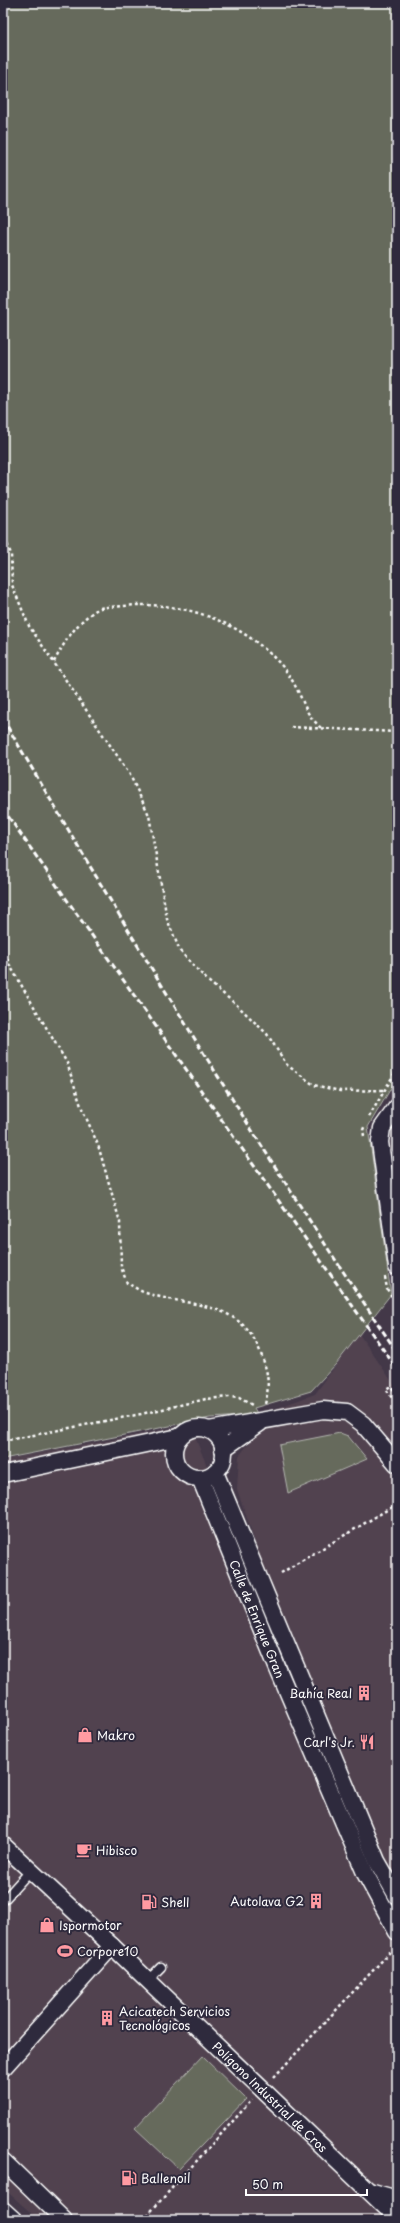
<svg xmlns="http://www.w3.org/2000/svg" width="400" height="2223" font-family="'Playpen Sans',sans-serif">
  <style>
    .built { fill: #514250 }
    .green { fill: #666a5c; stroke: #b2b4ae }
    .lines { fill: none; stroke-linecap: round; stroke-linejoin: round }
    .lane-casing { stroke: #fff; stroke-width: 11 }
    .street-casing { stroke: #fff; stroke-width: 19 }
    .path { stroke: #fff; stroke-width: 2.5; stroke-dasharray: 3 3; stroke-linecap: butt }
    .lane { stroke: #2f2a3d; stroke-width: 8 }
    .street { stroke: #2f2a3d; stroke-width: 16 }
    .rail { stroke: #fff; stroke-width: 3; stroke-dasharray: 6 3; stroke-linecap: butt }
    .labels { text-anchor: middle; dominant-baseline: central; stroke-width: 4; stroke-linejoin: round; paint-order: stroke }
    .street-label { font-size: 12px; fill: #fff; stroke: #2f2a3d }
    .poi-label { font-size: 12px; fill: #fff; stroke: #2f2a3d; text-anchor: start }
  </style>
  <rect width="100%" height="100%" fill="#433848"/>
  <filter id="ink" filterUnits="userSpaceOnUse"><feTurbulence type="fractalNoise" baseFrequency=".025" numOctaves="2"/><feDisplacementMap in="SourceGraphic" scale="8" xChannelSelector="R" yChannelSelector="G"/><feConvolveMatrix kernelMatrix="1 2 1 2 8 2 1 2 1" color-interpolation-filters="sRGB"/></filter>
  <g filter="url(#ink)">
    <path class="built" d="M359,1334L397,1389V2220H39L3,2188V1460L190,1425L285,1655L293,1653L237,1489L239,1456L250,1442L258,1435V1415L315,1394Z"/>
    <g class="green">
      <path d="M3,3H397V1078L368,1127L391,1294L336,1364L311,1391L254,1408L258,1415L210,1418L3,1459Z"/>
      <path d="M340,1433L348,1436L367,1459L288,1493L279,1445Z"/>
      <path d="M202,2056L246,2099L179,2169L135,2128Z"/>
    </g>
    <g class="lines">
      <defs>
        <g id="lane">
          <path d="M3,1901L31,1870"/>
          <path d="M148,1980L161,1967"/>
        </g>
        <g id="street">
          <path d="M397,1107L382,1128L380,1142L397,1267"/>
          <circle cx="199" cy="1453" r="25"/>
          <path d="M209,1430L323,1410L347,1412L363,1424L397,1464"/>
          <path d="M223,1449L260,1423"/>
          <path d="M215,1472L377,1861L397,1896"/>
          <path d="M3,1474L179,1437"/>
          <path id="s1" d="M200,1478L277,1667L366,1875L397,1932"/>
          <path id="s2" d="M3,1845L112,1946L397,2218"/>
          <path d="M3,2068L112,1946"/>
          <path d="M3,2161L64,2220"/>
          <path d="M373,2192L397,2199"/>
          <path d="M3,2210L14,2220"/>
        </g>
      </defs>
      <use href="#lane" class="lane-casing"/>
      <use href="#street" class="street-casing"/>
      <g class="path">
        <path d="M3,533L11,554L12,585L29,626L129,773L149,815L167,919L180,951L208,981L239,1007L267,1034L287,1065L314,1085L340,1091L385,1090"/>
        <path d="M54,662C65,641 76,623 96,610C102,606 115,607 123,606C182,600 242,621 282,666C294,680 300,696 307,711C310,717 316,723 321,728"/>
        <path d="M291,727L397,732"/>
        <path d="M3,947L9,964L67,1063L81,1106L98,1145L120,1222L121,1267L127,1283C133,1286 139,1291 146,1293C192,1308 241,1299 261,1354C268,1372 270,1385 265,1404"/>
        <path d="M369,1117L397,1069"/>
        <path d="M364,1136L363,1130L365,1125"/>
        <path d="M385,1277L387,1289L397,1304"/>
        <path d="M397,1395L391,1386L386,1389L397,1406"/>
        <path d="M3,1441L141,1414L206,1399L229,1397L239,1398L254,1406"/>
        <path d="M281,1573L397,1504"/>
        <path d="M274,2077L391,1951"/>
        <path d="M143,2220L252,2100"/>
      </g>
      <use href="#lane" class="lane"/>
      <use href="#street" class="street"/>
      <g class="rail">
        <path d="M3,719C129,934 257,1146 397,1352"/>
        <path d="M3,809L397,1369"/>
      </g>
    </g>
  </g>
  <defs>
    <symbol id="building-bare" viewBox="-9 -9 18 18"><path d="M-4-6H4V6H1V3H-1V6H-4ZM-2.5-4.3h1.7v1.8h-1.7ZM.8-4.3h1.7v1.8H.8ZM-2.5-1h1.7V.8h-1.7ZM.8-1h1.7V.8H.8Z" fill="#ff9aa2" stroke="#2f2a3d" stroke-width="2.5" paint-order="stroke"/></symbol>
    <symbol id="shop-bare" viewBox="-9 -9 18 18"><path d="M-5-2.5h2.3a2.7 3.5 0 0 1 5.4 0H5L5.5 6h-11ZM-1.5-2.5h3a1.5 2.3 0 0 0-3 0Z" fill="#ff9aa2" stroke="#2f2a3d" stroke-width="2.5" paint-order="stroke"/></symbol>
    <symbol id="restaurant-bare" viewBox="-9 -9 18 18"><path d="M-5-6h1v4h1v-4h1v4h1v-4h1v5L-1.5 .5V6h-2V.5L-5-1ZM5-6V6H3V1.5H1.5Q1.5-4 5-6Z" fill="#ff9aa2" stroke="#2f2a3d" stroke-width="2.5" paint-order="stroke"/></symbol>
    <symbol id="cafe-bare" viewBox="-9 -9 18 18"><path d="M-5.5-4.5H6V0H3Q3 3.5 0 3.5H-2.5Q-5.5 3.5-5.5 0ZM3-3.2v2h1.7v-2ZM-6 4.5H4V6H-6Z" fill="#ff9aa2" stroke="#2f2a3d" stroke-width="2.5" paint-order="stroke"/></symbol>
    <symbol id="fuel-bare" viewBox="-9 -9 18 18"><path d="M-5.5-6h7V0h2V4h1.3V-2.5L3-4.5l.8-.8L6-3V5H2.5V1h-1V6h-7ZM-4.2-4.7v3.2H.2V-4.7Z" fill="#ff9aa2" stroke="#2f2a3d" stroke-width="2.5" paint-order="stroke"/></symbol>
    <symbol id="stadium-bare" viewBox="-9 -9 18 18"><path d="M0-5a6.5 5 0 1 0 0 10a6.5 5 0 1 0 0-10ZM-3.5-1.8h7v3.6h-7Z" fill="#ff9aa2" stroke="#2f2a3d" stroke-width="2.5" paint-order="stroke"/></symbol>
  </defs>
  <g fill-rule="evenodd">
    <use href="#building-bare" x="353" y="1682" width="22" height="22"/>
    <use href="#shop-bare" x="74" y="1724" width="22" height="22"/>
    <use href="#restaurant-bare" x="356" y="1731" width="22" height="22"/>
    <use href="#cafe-bare" x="73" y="1839" width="22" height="22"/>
    <use href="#building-bare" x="305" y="1890" width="22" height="22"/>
    <use href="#fuel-bare" x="138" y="1891" width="22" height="22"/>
    <use href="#shop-bare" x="36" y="1914" width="22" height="22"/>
    <use href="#stadium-bare" x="54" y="1940" width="22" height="22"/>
    <use href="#building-bare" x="96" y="2007" width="22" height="22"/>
    <use href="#fuel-bare" x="118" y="2167" width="22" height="22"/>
  </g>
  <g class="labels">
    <g class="street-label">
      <text stroke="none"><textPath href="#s1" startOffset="152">Calle de Enrique Gran</textPath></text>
      <text stroke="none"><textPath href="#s2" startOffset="367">Polígono Industrial de Cros</textPath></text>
    </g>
    <g class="poi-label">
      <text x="352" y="1693" text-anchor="end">Bahía Real</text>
      <text x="97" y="1735">Makro</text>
      <text x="355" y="1742" text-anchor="end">Carl's Jr.</text>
      <text x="96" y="1850">Hibisco</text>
      <text x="304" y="1901" text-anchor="end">Autolava G2</text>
      <text x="161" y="1902">Shell</text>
      <text x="59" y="1925">Ispormotor</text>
      <text x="77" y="1951">Corpore10</text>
      <text x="119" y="2011">Acicatech Servicios<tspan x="119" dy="14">Tecnológicos</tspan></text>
      <text x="141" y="2178">Ballenoil</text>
    </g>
  </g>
  <rect width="400" height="2223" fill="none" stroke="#2f2a3d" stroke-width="16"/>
  <rect x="8" y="8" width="384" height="2207" fill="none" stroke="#fff" stroke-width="1.5" filter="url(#ink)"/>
  <path d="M246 2189v6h121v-6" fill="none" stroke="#ffffff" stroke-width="2"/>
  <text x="252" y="2189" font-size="12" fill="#ffffff" stroke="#2f2a3d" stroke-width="3" paint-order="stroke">50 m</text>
</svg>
